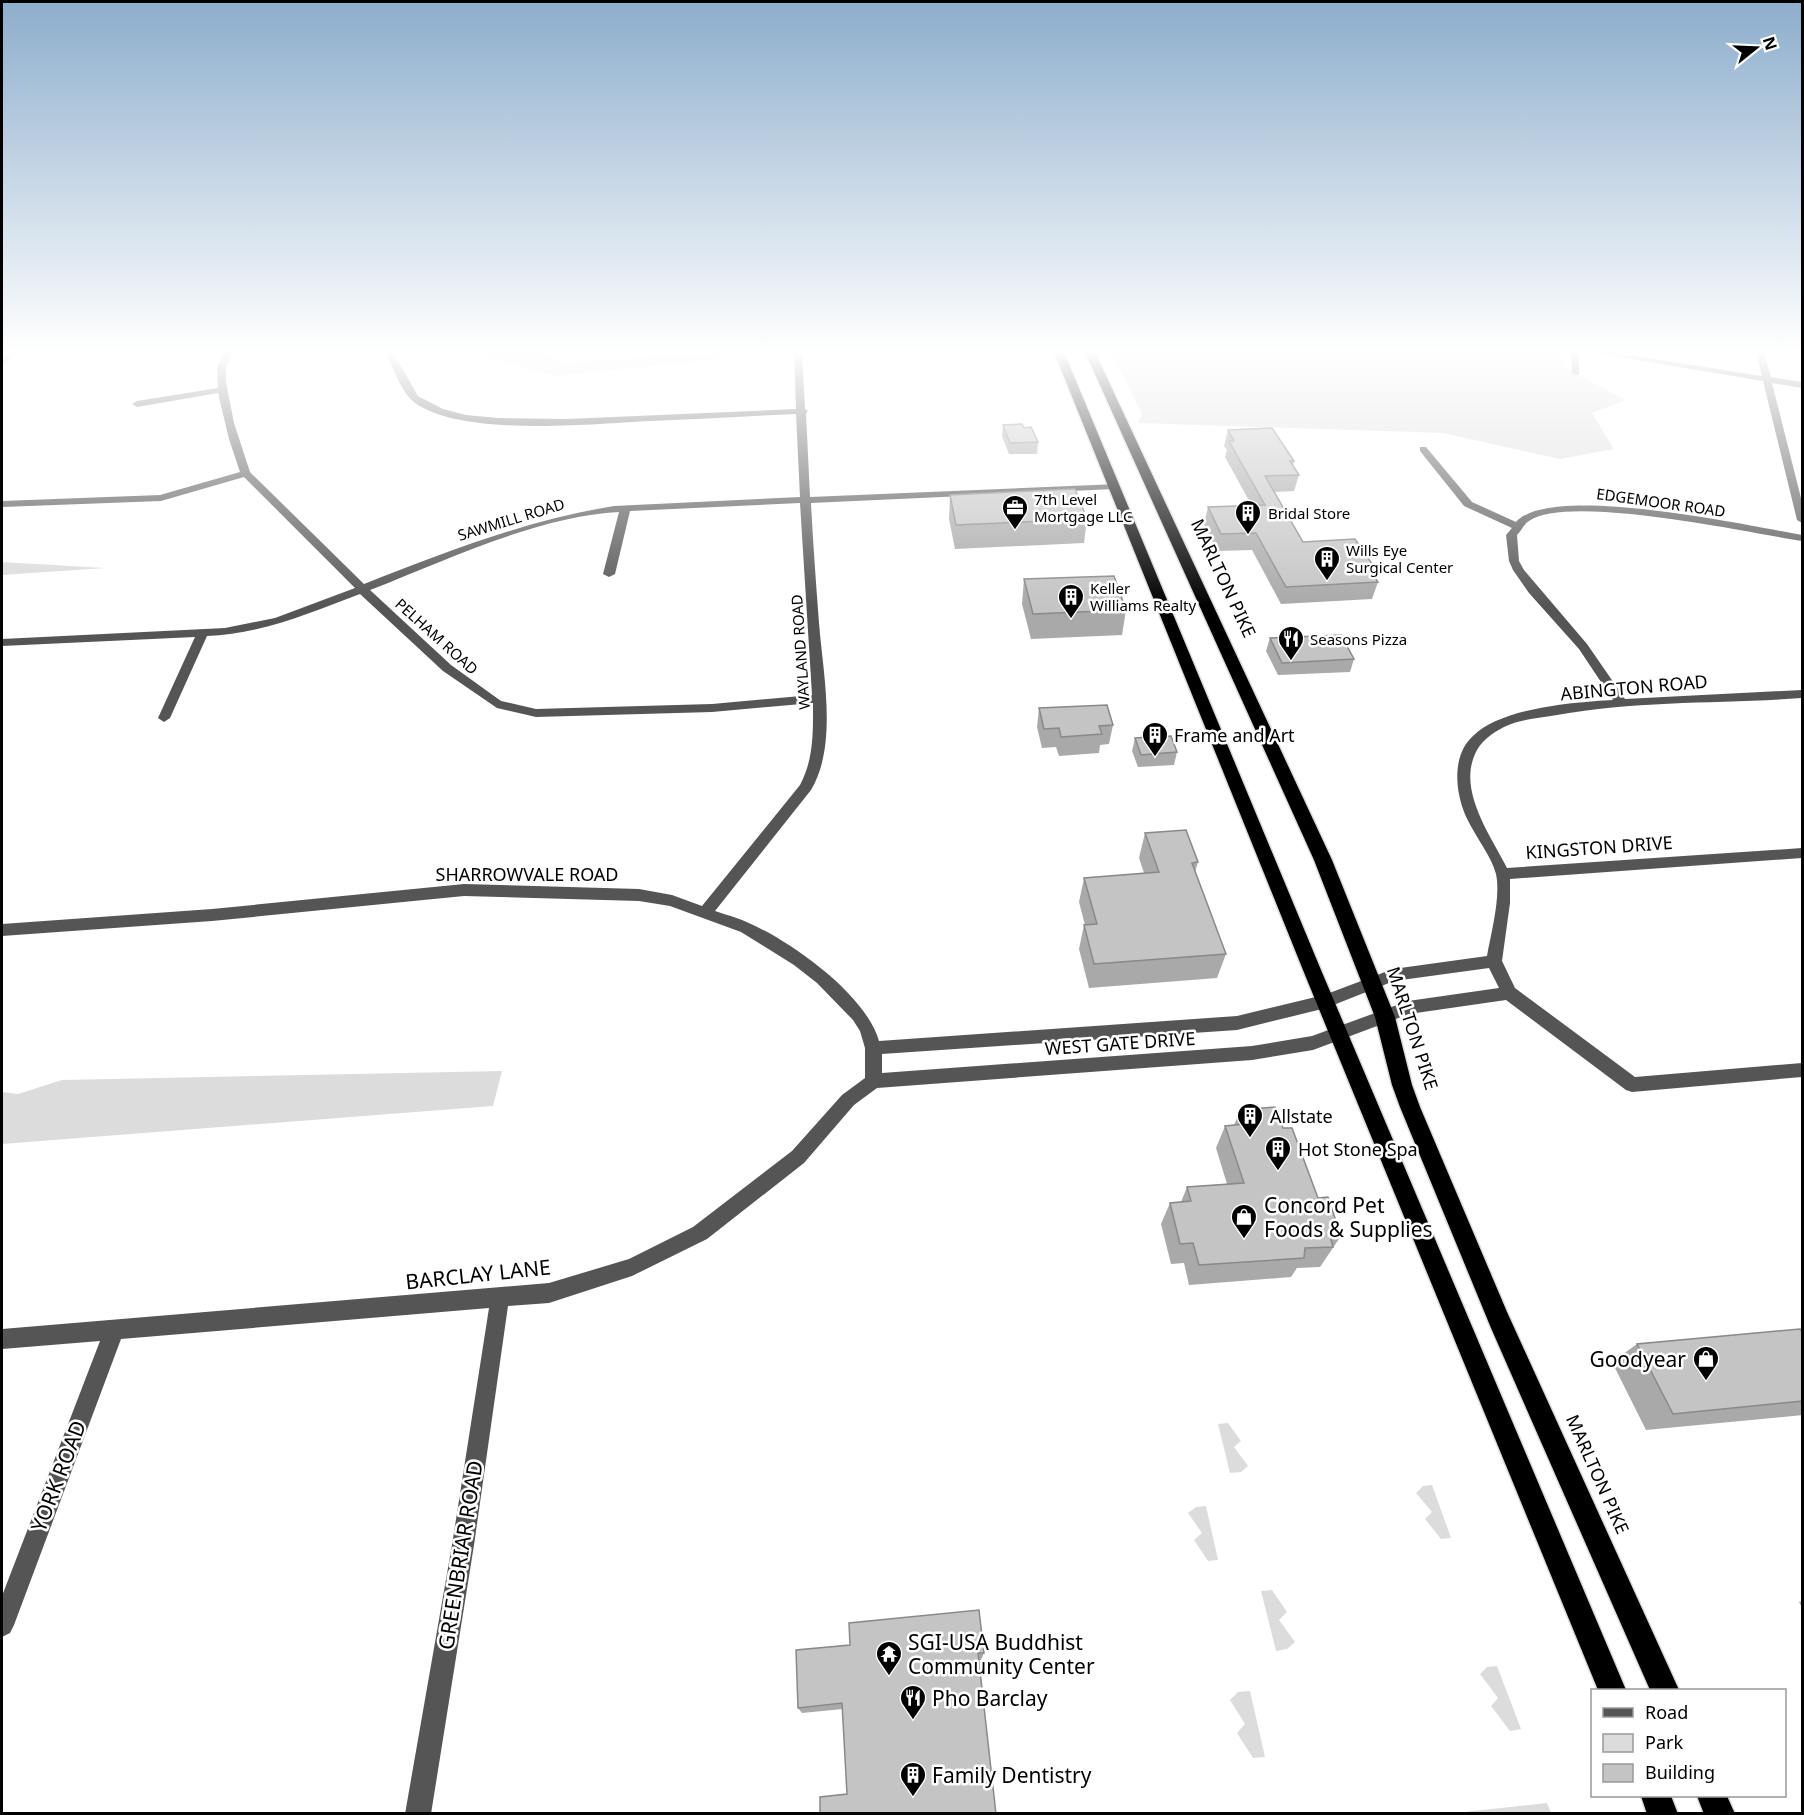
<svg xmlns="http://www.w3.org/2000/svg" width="1804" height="1815" font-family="'Noto Sans',sans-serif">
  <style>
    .green { fill: #dcdcdc }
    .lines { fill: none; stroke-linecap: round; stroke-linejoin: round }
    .highway-casing { stroke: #dbdbdb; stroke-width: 3 }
    .minor { fill: #555; fill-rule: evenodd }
    .highway { fill: #000; fill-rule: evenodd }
    .wall { fill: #a9a9a9 }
    .building { fill: #c4c4c4; stroke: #898989; stroke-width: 1.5 }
    .labels { text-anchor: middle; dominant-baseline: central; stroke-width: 5; stroke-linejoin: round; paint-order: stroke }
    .far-poi-label { font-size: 15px; fill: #000; stroke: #fff; text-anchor: start }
    .far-street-label { font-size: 15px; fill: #000; stroke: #fff }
    .street-label { font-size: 18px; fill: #000; stroke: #fff }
    .poi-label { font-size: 18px; fill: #000; stroke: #fff; text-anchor: start }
    .near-poi-label { font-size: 21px; fill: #000; stroke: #fff; text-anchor: start }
    .near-street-label { font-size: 21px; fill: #000; stroke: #fff }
  </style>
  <rect width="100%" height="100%" fill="#fff"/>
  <g class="green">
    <path d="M487,352H542L565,363L690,353L740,357L553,376L483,356Z"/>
    <path d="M1111,352H1564L1565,368L1626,400L1592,413L1614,449L1560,459L1443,433L1138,423L1142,414Z"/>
    <path d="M2,562L105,568L2,575Z"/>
    <path d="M502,1071L493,1106L2,1144V1092L18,1094L62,1080Z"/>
    <path d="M1228,1423L1241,1441L1234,1447L1248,1466L1241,1472L1230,1473L1218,1424Z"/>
    <path d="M1432,1485L1451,1538L1441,1539L1425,1519L1432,1512L1416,1493L1423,1486Z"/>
    <path d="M1206,1506L1218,1560L1208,1561L1194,1540L1202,1533L1188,1513L1196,1507Z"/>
    <path d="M1272,1590L1287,1612L1279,1620L1295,1642L1287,1649L1276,1651L1261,1591Z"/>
    <path d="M1497,1666L1521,1729L1510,1731L1491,1706L1498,1698L1480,1674L1487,1667Z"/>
    <path d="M1250,1691L1265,1757L1253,1758L1237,1733L1245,1724L1230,1700L1238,1692Z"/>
    <path d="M1547,1803L1551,1813H1455Z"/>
  </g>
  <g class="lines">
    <defs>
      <g id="highway">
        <path d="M1054,352H1064L1321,970L1626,1690H1598L1303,970Z"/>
        <path d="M1085,352H1095L1332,860L1395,1017L1412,1085L1420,1107L1507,1312L1679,1690H1650L1491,1328L1400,1107L1392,1085L1375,1017L1314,860Z"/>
        <path d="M1641,1796H1671L1678,1814H1647Z"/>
        <path d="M1697,1796H1727L1735,1814H1704Z"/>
      </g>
    </defs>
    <use href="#highway" class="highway-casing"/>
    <g class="minor">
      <path d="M9,352H18L2,365V359Z"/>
      <path d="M225,352H234L226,367V382L234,423L250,472L364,584C446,552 526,520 614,506L800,497L796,414C748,416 699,419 650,421C591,424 463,437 415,403C400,391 394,368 385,352H393L418,396L443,409L466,415L498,418L566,419L796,409L794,352H802L805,409L808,411L806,413L810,497L1118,484V488L1114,489L811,503C813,543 816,583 819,623C823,674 838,745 811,790L715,911C727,915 739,918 751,924C793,943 866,995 879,1041L1237,1016L1324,995L1393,969L1487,956C1491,933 1501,897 1496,874C1491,854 1470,830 1463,809C1455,786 1453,754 1473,736C1501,708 1574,702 1613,700L1579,649L1529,593L1513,570L1509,561L1506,535L1512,528L1464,506L1420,451V447H1426L1472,502L1516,522C1551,482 1750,526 1802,535V541C1750,533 1568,493 1529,521C1524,524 1521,531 1517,535L1519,561L1524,570L1587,644L1625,699L1802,690V698C1721,704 1638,700 1557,715C1540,718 1520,719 1504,727C1492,733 1480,742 1475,754C1458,792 1491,836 1507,868L1802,848V858L1510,879V903L1502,961L1515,988L1635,1077L1802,1063V1077L1632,1092L1626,1090L1506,1000L1409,1014L1313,1050L1252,1060L877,1088L854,1105L804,1163L707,1239L632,1276L549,1303L508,1306L474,1545L431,1814H405L452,1545L489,1308L121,1339L14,1625L10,1633L2,1637V1596L100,1341L2,1349V1329L549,1283L629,1259L693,1227L792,1151L842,1095L865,1078V1048L860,1031L853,1020L817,983L794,965L741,932L670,906L639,901L464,896L212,921L2,936V924L212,909L464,884L639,889L672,895L702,906L800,785C814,759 813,731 813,703L712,712L536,717L497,708L443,671L360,594C310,613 261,634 207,636L170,718L164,722L158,718L195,637L2,646V639L225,628L275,618L355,588L244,477L161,501L2,507V501L160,495L240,472L229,439L218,393L137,407L132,404L137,401L218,388L217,367ZM800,503L812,695L712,704L536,709L501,701L451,665L370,590C445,561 538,516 619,512L603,574L609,577L615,574L630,511ZM1489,968L1499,988L1408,1001L1312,1036L1252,1046L882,1073V1054L1237,1030L1326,1008L1394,981Z"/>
      <path d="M1571,352H1579V375L1572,373Z"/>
      <path d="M1589,352H1610L1762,376L1756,352H1764L1771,377L1802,382V388L1772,383L1802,502V523L1797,520L1763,381Z"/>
    </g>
    <use href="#highway" class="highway"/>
  </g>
  <g class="wall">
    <path d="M1003,425L1024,428L1038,442L1037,454H1009L1002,436Z"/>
    <path d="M1228,430L1294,461L1293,466L1299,475L1294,491L1275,492L1303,542L1377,571L1375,577L1378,582L1372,599L1281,604L1252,550L1217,551L1204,524L1208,507L1252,506L1225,457L1227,450L1224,446Z"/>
    <path d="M950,495L1087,519L1084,543L955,549L949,519Z"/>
    <path d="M1024,579L1126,610L1122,635L1031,639L1022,604Z"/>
    <path d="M1270,638L1354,659L1350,672L1278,675L1266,651Z"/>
    <path d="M1039,708L1113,725L1109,744L1100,745L1099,753L1059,756L1056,747L1042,748L1037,727Z"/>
    <path d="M1135,738L1177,752L1174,765L1138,767L1132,751Z"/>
    <path d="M1145,833L1198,862L1195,872L1226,954L1217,978L1089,988L1079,949L1084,925H1085L1079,902L1084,878L1144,873L1139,858Z"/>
    <path d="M1241,1110L1283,1128L1318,1198L1341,1236L1320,1267L1297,1268L1291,1277L1189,1285L1184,1263L1171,1264L1161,1224L1170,1203L1181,1202L1187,1187L1227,1184L1216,1148L1225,1126L1234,1125Z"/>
    <path d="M1803,1333V1415L1646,1430L1612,1362L1637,1344Z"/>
    <path d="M1803,1600V1609L1799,1602Z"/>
    <path d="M796,1650L984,1653L981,1660H979L847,1794L843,1709L802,1713L798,1708Z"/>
  </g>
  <g class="building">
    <path d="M1022,424L1024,428L1031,427L1038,442L1010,443L1003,425Z"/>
    <path d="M1272,428L1294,461H1290L1299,475L1265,476L1303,542L1355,539L1377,571L1371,572L1378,582L1286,587L1256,533L1221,534L1208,507L1265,505L1229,441H1234L1228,430Z"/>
    <path d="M1075,489L1087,519L956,525L950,495Z"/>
    <path d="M1114,576L1126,610L1033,614L1024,579Z"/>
    <path d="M1341,635L1354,659L1282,663L1270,638Z"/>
    <path d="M1107,705L1113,725L1099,726L1102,734L1061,737L1059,728L1044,729L1039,708Z"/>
    <path d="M1171,736L1177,752L1141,755L1135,738Z"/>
    <path d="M1186,830L1198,862L1192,863L1226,954L1094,964L1084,925L1097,924L1084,878L1159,872L1145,833Z"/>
    <path d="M1275,1107L1283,1128H1292L1318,1198L1328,1197L1341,1236H1330L1333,1247L1305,1248L1304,1258L1199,1265L1193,1243L1180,1244L1170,1203L1191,1201L1187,1187L1244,1183L1225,1126L1245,1124L1241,1110Z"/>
    <path d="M1800,1329L1803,1333V1401L1673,1414L1637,1344Z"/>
    <path d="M979,1610L984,1653H978L996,1814H820V1797L847,1794L842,1703L798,1708L796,1650L850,1645L849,1623Z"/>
  </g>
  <linearGradient id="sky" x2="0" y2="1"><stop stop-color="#8cadcc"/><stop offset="0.58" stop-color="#fff"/><stop offset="1" stop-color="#fff" stop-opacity="0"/></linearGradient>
  <rect width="1804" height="606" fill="url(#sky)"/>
  <defs>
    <symbol id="office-pin" viewBox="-11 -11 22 30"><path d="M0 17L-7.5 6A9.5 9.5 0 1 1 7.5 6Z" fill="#000" stroke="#fff"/><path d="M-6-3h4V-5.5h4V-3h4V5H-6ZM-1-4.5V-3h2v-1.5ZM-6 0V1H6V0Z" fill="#fff"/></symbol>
    <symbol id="building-pin" viewBox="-11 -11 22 30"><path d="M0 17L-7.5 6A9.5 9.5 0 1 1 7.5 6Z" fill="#000" stroke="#fff"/><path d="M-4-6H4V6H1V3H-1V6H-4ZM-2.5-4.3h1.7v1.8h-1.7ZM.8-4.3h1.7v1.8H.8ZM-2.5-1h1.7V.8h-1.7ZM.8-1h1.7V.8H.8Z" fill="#fff"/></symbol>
    <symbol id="restaurant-pin" viewBox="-11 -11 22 30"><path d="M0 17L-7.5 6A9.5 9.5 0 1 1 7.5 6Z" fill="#000" stroke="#fff"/><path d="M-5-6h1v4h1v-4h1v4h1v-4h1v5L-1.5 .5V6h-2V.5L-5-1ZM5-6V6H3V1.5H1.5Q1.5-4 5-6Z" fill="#fff"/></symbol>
    <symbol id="shop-pin" viewBox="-11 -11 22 30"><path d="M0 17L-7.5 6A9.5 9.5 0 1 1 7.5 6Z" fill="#000" stroke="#fff"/><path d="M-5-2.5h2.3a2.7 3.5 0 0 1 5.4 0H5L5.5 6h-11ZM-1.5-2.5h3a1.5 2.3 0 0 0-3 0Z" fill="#fff"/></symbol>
    <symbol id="temple-pin" viewBox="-11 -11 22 30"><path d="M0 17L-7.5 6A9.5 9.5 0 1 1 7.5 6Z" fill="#000" stroke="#fff"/><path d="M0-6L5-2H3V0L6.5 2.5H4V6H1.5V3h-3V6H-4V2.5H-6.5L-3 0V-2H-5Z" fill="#fff"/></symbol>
  </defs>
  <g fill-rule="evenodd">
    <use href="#office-pin" x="1000" y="493" width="30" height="40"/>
    <use href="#building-pin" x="1233" y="498" width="30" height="40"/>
    <use href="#building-pin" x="1312" y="544" width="30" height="40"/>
    <use href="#building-pin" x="1056" y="582" width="30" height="40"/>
    <use href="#restaurant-pin" x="1276" y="624" width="30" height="40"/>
    <use href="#building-pin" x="1140" y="720" width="30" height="40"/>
    <use href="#building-pin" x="1235" y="1101" width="30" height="40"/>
    <use href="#building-pin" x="1263" y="1134" width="30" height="40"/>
    <use href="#shop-pin" x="1229" y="1202" width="30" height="40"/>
    <use href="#shop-pin" x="1691" y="1344" width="30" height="40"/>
    <use href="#temple-pin" x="874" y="1639" width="30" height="40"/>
    <use href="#restaurant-pin" x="898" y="1683" width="30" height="40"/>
    <use href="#building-pin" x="898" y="1760" width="30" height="40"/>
  </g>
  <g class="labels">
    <g class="far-poi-label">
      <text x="1034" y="499">7th Level<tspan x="1034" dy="17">Mortgage LLC</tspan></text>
      <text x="1268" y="513">Bridal Store</text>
      <text x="1346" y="550">Wills Eye<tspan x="1346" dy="17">Surgical Center</tspan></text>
      <text x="1090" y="588">Keller<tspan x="1090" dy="17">Williams Realty</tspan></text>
      <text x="1310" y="639">Seasons Pizza</text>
    </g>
    <g class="far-street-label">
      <text transform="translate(1661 502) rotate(8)">EDGEMOOR ROAD</text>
      <text transform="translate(511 519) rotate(-17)">SAWMILL ROAD</text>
      <text transform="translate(437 636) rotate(42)">PELHAM ROAD</text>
      <text transform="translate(800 652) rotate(-94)">WAYLAND ROAD</text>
    </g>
    <g class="street-label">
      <text transform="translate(1224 578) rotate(65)">MARLTON PIKE</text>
      <text transform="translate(1634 687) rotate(-5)">ABINGTON ROAD</text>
      <text transform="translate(1599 847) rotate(-4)">KINGSTON DRIVE</text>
      <text x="527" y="874">SHARROWVALE ROAD</text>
      <text transform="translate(1413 1028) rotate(72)">MARLTON PIKE</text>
      <text transform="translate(1120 1043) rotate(-4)">WEST GATE DRIVE</text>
      <text transform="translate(1598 1474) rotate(66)">MARLTON PIKE</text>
    </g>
    <g class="poi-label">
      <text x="1174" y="735">Frame and Art</text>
      <text x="1270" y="1116">Allstate</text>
      <text x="1298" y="1149">Hot Stone Spa</text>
    </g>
    <g class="near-poi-label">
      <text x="1264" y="1205">Concord Pet<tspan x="1264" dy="24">Foods &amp; Supplies</tspan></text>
      <text x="1686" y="1359" text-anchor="end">Goodyear</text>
      <text x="908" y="1642">SGI-USA Buddhist<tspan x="908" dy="24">Community Center</tspan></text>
      <text x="932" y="1698">Pho Barclay</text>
      <text x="932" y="1775">Family Dentistry</text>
    </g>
    <g class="near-street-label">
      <text transform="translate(478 1274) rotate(-6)">BARCLAY LANE</text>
      <text transform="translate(58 1476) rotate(-69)">YORK ROAD</text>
      <text transform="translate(460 1555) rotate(-81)">GREENBRIAR ROAD</text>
    </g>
  </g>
  <rect width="1804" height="1815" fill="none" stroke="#000000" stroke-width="6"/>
  <rect x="1591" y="1689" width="195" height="108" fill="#ffffff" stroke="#999999" stroke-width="1.5"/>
  <rect x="1603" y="1708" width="30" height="9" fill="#555555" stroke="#999999" stroke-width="1.5"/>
  <text x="1645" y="1719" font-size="18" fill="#000000">Road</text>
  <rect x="1603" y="1734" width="30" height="18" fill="#dcdcdc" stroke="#999999" stroke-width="1.5"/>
  <text x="1645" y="1749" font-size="18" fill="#000000">Park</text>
  <rect x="1603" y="1764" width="30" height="18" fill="#c4c4c4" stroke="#999999" stroke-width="1.5"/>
  <text x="1645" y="1779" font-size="18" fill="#000000">Building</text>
  <g transform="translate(1756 48) rotate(72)" stroke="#ffffff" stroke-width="4.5" paint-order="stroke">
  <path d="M0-4.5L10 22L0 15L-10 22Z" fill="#000000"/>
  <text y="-9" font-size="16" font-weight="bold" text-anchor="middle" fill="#000000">N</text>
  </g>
</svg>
